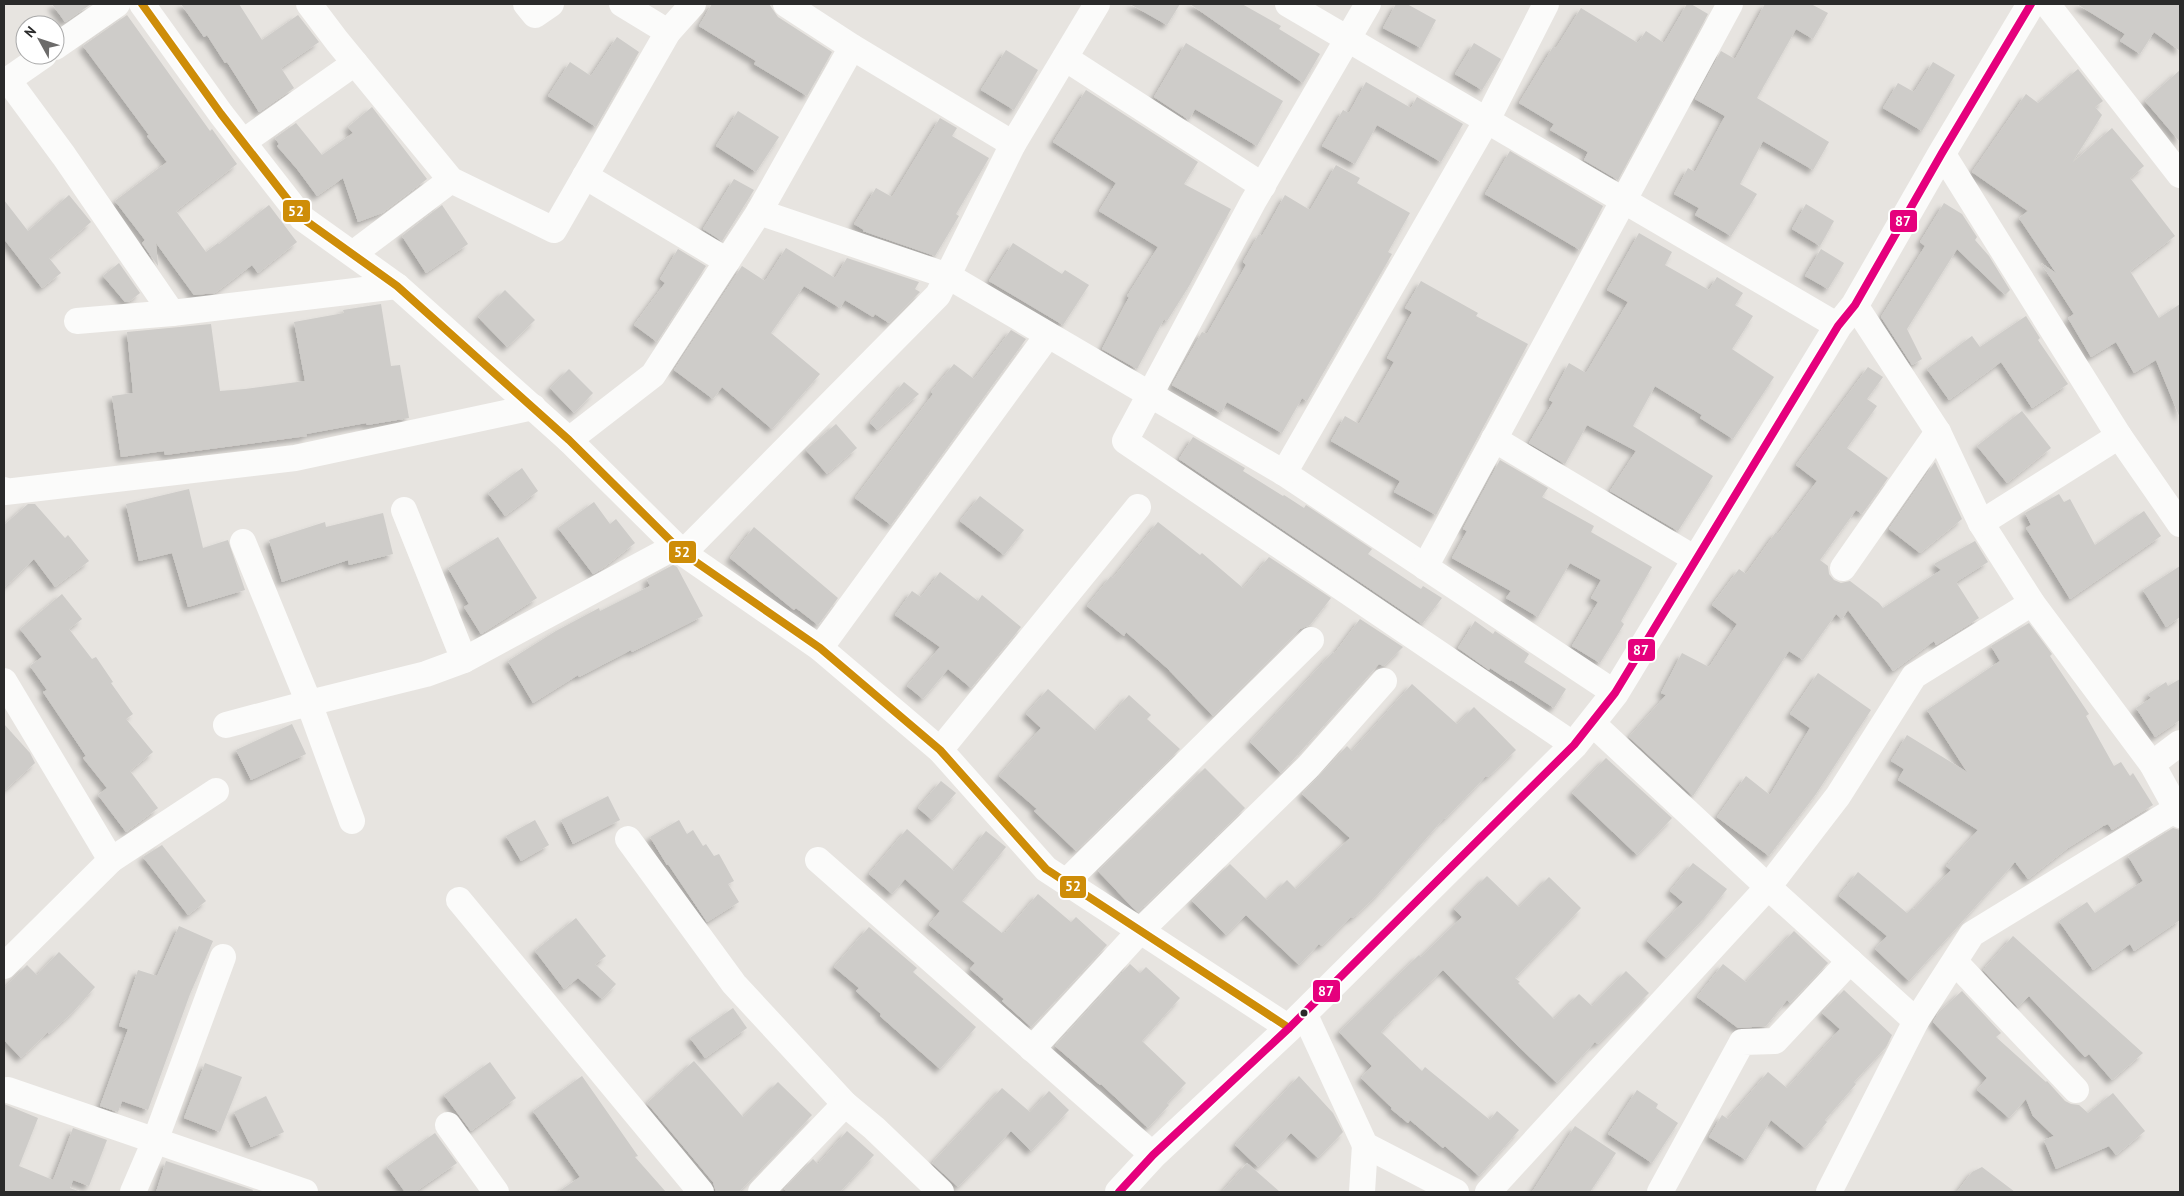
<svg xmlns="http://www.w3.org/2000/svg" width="2184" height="1196" font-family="'PT Sans',sans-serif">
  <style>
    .building { fill: #ceccc9; filter: url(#shadow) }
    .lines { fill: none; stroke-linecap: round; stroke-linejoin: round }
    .minor { stroke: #fbfbfa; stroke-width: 26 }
    .tertiary { stroke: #fbfbfa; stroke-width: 28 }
    .bus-1-casing { stroke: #fff; stroke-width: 11 }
    .bus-2-casing { stroke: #fff; stroke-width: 11 }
    .bus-1 { stroke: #ce8d08; stroke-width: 8 }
    .bus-2 { stroke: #e5007d; stroke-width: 8 }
    .bus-dot { fill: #2a2a2a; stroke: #fff; stroke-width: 2 }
    .line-badge { stroke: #fff; stroke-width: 2 }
    .badge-label { font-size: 14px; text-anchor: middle; font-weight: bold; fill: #fff }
  </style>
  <defs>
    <filter id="shadow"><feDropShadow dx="-4.5" dy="4.5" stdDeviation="2.5" flood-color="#0004"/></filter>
  </defs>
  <rect width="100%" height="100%" fill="#e7e4e0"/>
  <g class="building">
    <path d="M52,4H91L65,22Z"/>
    <path d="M181,4H239L262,40L298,15L319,42L281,68L294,88L259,112L227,62L225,63L207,35L204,37Z"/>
    <path d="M712,4H769L778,17L832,52L807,96L754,64L756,61L699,26Z"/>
    <path d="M1130,4H1180L1167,25Z"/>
    <path d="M1190,4H1242L1281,26L1279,29L1320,54L1303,83Z"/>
    <path d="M1396,4H1407L1436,20L1421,48L1383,28Z"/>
    <path d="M1687,4H1691L1708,14L1618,180L1584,160L1588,152L1550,130L1554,124L1519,103L1553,47L1556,48L1581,8L1638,43L1646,31L1664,43Z"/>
    <path d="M1765,4H1811L1828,13L1813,39L1796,29L1757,98L1829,142L1813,170L1763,141L1740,184L1757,194L1731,236L1695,215L1699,208L1674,194L1688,168L1695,172L1725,116L1695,99L1721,51L1735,59Z"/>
    <path d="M2077,4H2180V51L2154,32L2140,54L2120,41L2125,34Z"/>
    <path d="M127,15L210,131L212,129L237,164L176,211L206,252L218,243L219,244L269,205L297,242L258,273L252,265L215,293L194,295L156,243L158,266L142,243L145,240L115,201L167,162L147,136L149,135L83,46Z"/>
    <path d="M617,37L639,52L596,127L548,96L570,62L591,76Z"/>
    <path d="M1186,43L1283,101L1257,146L1195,109L1189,120L1154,97Z"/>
    <path d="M1474,43L1501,59L1482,90L1455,74Z"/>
    <path d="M1006,50L1038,70L1014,110L981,90Z"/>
    <path d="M1933,62L1955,75L1922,131L1883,108L1898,83L1914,92Z"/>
    <path d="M2078,69L2103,101L2095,107L2102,115L2072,163L2112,128L2144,166L2130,178L2175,236L2130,271L2159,318L2180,304V418L2156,360L2134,373L2116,342L2091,357L2068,318L2074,314L2041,263L2056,273L2019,218L2028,211L1972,172L2026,94L2038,103Z"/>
    <path d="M2180,70V142L2145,101Z"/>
    <path d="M1366,82L1411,108L1417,97L1463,124L1441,162L1377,125L1355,164L1322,146L1343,110L1349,113Z"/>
    <path d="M1086,90L1198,162L1184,184L1231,209L1189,286L1167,321L1164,319L1137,369L1102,349L1129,297L1127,296L1158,247L1099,211L1116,183L1053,142Z"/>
    <path d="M372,107L427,179L382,213L358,222L343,178L317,196L297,169L277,146L279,144L275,138L296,123L322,155L353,133L348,127Z"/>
    <path d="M738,111L779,137L756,172L716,146Z"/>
    <path d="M940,118L957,128L952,136L989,158L956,214L959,216L935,256L863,231L864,230L854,224L876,188L892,197Z"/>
    <path d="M1510,151L1603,206L1580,250L1485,194Z"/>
    <path d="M1336,165L1360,178L1357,183L1410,213L1388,252L1392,254L1307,401L1302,398L1282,433L1227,402L1221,413L1172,385L1202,332L1207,334L1246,265L1243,262L1259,234L1262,236L1285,195L1310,210Z"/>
    <path d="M734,179L754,190L722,241L703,229Z"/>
    <path d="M69,195L91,222L49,258L61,273L42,288L4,239V200L28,231Z"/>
    <path d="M1944,203L1962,214L1977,237L1975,240L1989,256L2010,290L2005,295L1957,249L1907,329L1922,359L1912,365L1881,317L1925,246L1920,242Z"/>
    <path d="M1806,204L1834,221L1820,246L1792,229Z"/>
    <path d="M442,205L468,244L426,273L402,236Z"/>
    <path d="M1639,233L1672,252L1665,265L1709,290L1717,277L1743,293L1735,305L1753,316L1732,349L1774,377L1733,439L1700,418L1702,415L1655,386L1633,426L1713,476L1678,531L1610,491L1636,451L1587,425L1565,464L1529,443L1553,402L1549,400L1569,363L1586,373L1628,302L1607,290Z"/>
    <path d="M1013,243L1062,274L1065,270L1089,285L1063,325L989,281Z"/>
    <path d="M786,248L835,278L847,258L919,282L915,289L920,292L889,323L875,314L873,317L845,300L840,308L804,286L771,333L820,374L772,429L722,387L713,399L674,370L742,266L765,281Z"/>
    <path d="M678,249L706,266L657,342L634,325L665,283L660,279Z"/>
    <path d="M1821,249L1844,263L1828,289L1805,276Z"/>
    <path d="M119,263L140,293L130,301L125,302L103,276Z"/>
    <path d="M1421,281L1478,313L1476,316L1528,344L1436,515L1394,492L1400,481L1331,441L1345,416L1359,424L1394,362L1387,358L1412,312L1405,308Z"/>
    <path d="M505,290L535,320L507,347L478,317Z"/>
    <path d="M381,304L391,366L400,365L409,418L367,425L366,423L306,434L307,436L165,455L164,451L121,457L112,396L133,393L127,332L211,324L220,391L245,389L305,381L294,322L344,313L343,310Z"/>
    <path d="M2026,316L2040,338L2038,340L2068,384L2032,408L2001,362L1949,400L1927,369L1972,336L1980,347Z"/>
    <path d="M1011,330L1026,339L891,525L855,498L933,394L931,392L954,364L974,379Z"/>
    <path d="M1868,367L1883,377L1867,399L1877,406L1847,448L1888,478L1862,514L1856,510L1820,560L1828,566L1829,574L1834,580L1841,583L1850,581L1879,603L1883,608L1941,570L1934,564L1975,541L1988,562L1956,582L1979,618L1936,645L1934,641L1893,671L1848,610L1842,619L1836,614L1803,660L1789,651L1693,796L1629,737L1666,695L1661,693L1682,653L1709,667L1737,624L1712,605L1739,569L1746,574L1776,532L1778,534L1817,481L1796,465Z"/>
    <path d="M569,369L593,393L574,413L550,388Z"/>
    <path d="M904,382L919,394L877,430L870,423Z"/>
    <path d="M2022,411L2051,448L2007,483L1977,446Z"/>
    <path d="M836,424L857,448L827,474L806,450Z"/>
    <path d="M1193,437L1245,468L1243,471L1283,496L1284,495L1304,508L1306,505L1372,549L1368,554L1421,589L1423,586L1442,598L1422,624L1179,459Z"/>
    <path d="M1500,460L1548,488L1542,497L1594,526L1591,532L1652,567L1621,621L1624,624L1600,663L1572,646L1598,602L1591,598L1601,580L1570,563L1538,617L1506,598L1511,591L1452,558L1467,531L1463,529Z"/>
    <path d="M1935,462L1962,519L1920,553L1889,529Z"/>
    <path d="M522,468L538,491L505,516L488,493Z"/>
    <path d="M189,489L203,548L228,540L245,590L188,607L172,553L139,561L126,504Z"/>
    <path d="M2059,494L2064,502L2070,499L2095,545L2144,511L2161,536L2070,599L2026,528L2031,525L2025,513Z"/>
    <path d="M980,496L1024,530L1004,555L960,521Z"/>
    <path d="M594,502L610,524L616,519L635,543L603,568L593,574L558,528Z"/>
    <path d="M28,504H35L65,538L68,535L89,561L55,587L34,559L4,588V525Z"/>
    <path d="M383,513L393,554L349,565L348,560L282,582L269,540L325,522L326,527Z"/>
    <path d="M1158,522L1200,555L1202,553L1243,588L1269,557L1331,598L1310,625L1300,629L1213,716L1167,668L1126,632L1124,636L1087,606L1111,576L1113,578Z"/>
    <path d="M754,527L838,598L818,625L796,608L794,610L730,558Z"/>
    <path d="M498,537L537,598L481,634L464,607L469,604L448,568Z"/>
    <path d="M673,565L677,567L703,616L632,652L631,650L579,677L578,675L533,703L508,661L556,631L599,608L600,611L650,586L647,579Z"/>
    <path d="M2180,566V617L2166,627L2143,590Z"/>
    <path d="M940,572L978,601L982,595L1021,627L971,688L948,669L923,699L907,686L940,647L895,615L912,591L921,597Z"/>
    <path d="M62,594L82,619L69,629L92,659L96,657L113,682L111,683L133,714L126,719L153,752L130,771L158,808L126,832L98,795L107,788L83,758L86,756L43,692L47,690L30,666L42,657L20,629Z"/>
    <path d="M1360,619L1403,647L1384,666L1379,664L1281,773L1250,742L1333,652L1334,654Z"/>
    <path d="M1475,621L1493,634L1495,631L1529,654L1524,662L1566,689L1554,708L1511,680L1510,681L1490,668L1489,670L1458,648Z"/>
    <path d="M2029,623L2052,654L2050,656L2089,714L2086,716L2114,766L2121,762L2130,776L2133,773L2153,805L2112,830L2108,824L2103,826L2068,848L2028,879L2015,862L1909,981L1875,949L1887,936L1839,896L1858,872L1907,913L1912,908L1914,909L1951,870L1946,866L1978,830L1898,780L1904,769L1891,761L1907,735L1967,772L1927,710L2000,661L1991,646Z"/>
    <path d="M1818,673L1871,710L1816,794L1769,856L1717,817L1746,776L1770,795L1810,728L1790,714Z"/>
    <path d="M2180,679V720L2155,737L2136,708L2151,698L2148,694L2166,682L2168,686Z"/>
    <path d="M1412,684L1457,724L1474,707L1516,750L1488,777L1486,776L1445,819L1444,818L1377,895L1353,918L1351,917L1322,946L1319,944L1299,965L1246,915L1226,935L1192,901L1230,864L1267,900L1287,880L1296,889L1350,838L1302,794L1347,746L1352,751Z"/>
    <path d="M1048,689L1096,731L1129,695L1151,715L1147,719L1180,749L1076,851L1034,811L1037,809L999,776L1041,728L1026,714Z"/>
    <path d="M4,724L30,753L35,763L4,791Z"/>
    <path d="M292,724L306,754L251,780L236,750Z"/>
    <path d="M1606,758L1672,818L1637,855L1572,793Z"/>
    <path d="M1205,768L1245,808L1138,912L1132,907L1098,871Z"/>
    <path d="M941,781L956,793L932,820L918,808Z"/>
    <path d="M608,796L620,820L573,844L561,820Z"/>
    <path d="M535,820L549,845L521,861L506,836Z"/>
    <path d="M679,820L687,834L693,830L703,846L706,844L714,856L719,854L734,881L728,884L739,902L707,922L668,864L667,865L650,837Z"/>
    <path d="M2173,828L2180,830V920L2134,951L2130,944L2093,970L2059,921L2087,902L2095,913L2143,881L2128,856Z"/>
    <path d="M907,829L954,871L986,831L1006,847L962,901L1002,933L1003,931L1005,933L1038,894L1071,922L1076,917L1107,945L1031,1027L1002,1001L1004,999L970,969L975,963L929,925L940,911L905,879L892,894L869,874Z"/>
    <path d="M162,845L206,901L188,915L143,857Z"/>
    <path d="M1693,863L1727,889L1705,917L1666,958L1647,941L1683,902L1670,891Z"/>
    <path d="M1487,876L1519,907L1549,877L1581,908L1515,978L1520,982L1518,983L1554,1019L1579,994L1592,1006L1626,971L1649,993L1598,1044L1595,1042L1557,1083L1518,1046L1443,970L1394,1016L1395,1017L1381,1032L1422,1071L1425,1067L1490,1120L1497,1111L1519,1130L1479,1176L1445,1146L1443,1148L1410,1120L1408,1123L1391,1109L1392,1108L1361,1078L1372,1066L1339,1032L1419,955L1421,957L1462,917L1454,909Z"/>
    <path d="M576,918L606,956L595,964L616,984L602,999L578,978L564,989L535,951Z"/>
    <path d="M179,926L213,941L190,994L148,1110L122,1101L118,1112L100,1106L128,1029L119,1026L138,970L157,976Z"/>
    <path d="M869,927L917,968L913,972L976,1027L940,1069L880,1016L881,1014L856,991L859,988L834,967Z"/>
    <path d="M1794,931L1828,963L1790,1003L1787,1000L1766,1026L1738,1028L1697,997L1723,964L1746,982Z"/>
    <path d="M2013,936L2143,1053L2112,1080L2089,1054L2085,1057L2029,996L2018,1007L1983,970Z"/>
    <path d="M59,952L95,987L73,1012L49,1034L48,1032L21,1058L4,1040V988L27,965L37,975Z"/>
    <path d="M1130,964L1140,973L1146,967L1180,998L1142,1041L1186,1083L1167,1103L1169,1105L1148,1128L1101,1084L1100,1085L1055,1046Z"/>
    <path d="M1844,990L1892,1035L1886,1047L1854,1082L1856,1084L1825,1120L1827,1122L1805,1148L1771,1120L1746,1160L1709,1137L1722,1115L1728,1119L1768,1072L1787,1088L1840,1029L1822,1013Z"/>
    <path d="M1962,991L2001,1033L1996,1037L2046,1082L2047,1081L2065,1101L2071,1104L2079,1105L2088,1113L2113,1093L2145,1131L2116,1155L2109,1146L2056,1169L2044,1140L2054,1136L2033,1116L2026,1099L2009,1118L1977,1090L1987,1078L1933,1022L1939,1012Z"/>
    <path d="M733,1008L747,1028L705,1058L690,1038Z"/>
    <path d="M694,1061L743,1117L778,1082L812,1115L739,1192H716L713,1182L647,1103Z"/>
    <path d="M490,1062L516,1098L471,1131L444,1095Z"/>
    <path d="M205,1063L242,1077L220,1132L184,1118Z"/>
    <path d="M582,1076L638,1156L635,1157L666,1192H558L580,1177L533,1111Z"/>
    <path d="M1299,1076L1333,1113L1343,1132L1318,1158L1291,1133L1258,1167L1235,1145Z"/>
    <path d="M1002,1088L1030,1112L1049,1091L1069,1110L1031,1151L1011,1131L958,1187L932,1163Z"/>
    <path d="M1637,1090L1658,1104L1656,1108L1678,1123L1652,1163L1608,1134Z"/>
    <path d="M266,1096L284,1132L251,1147L234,1112Z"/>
    <path d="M4,1104L38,1118L19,1166L53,1180L73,1128L107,1140L89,1186L73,1180L70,1188L81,1192H4Z"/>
    <path d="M1575,1126L1616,1153L1590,1192H1532Z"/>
    <path d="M847,1131L874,1155L840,1192H787L784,1189L813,1159L818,1164Z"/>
    <path d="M435,1133L457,1163L415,1192H405L387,1167Z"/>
    <path d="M166,1161L253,1190L252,1192H156Z"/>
    <path d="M1247,1163L1280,1192H1222Z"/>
    <path d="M1982,1167L2015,1192H1957L1972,1172Z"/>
  </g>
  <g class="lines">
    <g class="minor">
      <path d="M142,4L221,114L302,218L397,286L569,440L683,553L820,648L940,750L1046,869L1289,1028"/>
      <path d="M309,4L337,41L451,180L554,230L668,32L693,4"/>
      <path d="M526,4L535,15L551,4"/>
      <path d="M622,4L668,32"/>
      <path d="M786,4L852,47L1013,144"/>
      <path d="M1288,4L1838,326"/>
      <path d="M1368,4L1253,202L1125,441L1574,745"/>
      <path d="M2047,4L2180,175"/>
      <path d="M55,47L117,4"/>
      <path d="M44,55L8,80L64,156L172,313L77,321"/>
      <path d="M1065,58L1263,186"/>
      <path d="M243,142L355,63"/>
      <path d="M1942,153L2119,436L2180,524"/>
      <path d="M585,176L727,261"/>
      <path d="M759,212L948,276L1284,473L1615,693"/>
      <path d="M354,253L451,180"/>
      <path d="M1855,305L1938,432L1981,523L2032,603L2152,764L2180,815"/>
      <path d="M172,313L397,286"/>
      <path d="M1494,439L1697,560"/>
      <path d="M569,440L653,375L759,212L852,47"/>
      <path d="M1284,473L1487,120L1546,4"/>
      <path d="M4,490L5,492L295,458L533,407"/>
      <path d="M404,510L464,660"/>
      <path d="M1981,523L2119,436"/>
      <path d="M243,542L309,703L426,674L464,660L676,546"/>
      <path d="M683,553L938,295L1013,144L1097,4"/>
      <path d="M1425,567L1730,4"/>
      <path d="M1843,568L1938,432"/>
      <path d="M820,648L1048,335"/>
      <path d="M4,681L111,860L4,966"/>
      <path d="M1592,723L1768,887L1916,1021L1972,934L2176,809"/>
      <path d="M226,725L309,703L352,821"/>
      <path d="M940,750L1138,507"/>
      <path d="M2152,764L2180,743"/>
      <path d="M628,839L734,984L845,1104"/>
      <path d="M111,860L216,791"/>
      <path d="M818,860L1153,1155"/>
      <path d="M1066,882L1311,640"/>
      <path d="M459,900L701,1192"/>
      <path d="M1955,962L2076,1090"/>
      <path d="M1304,1013L1365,1145L1456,1192"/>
      <path d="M1032,1049L1140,931L1308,767L1384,681"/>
      <path d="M8,1090L305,1192"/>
      <path d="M448,1125L496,1192"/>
      <path d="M133,1192L155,1141L223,957"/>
      <path d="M761,1192L845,1104L874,1128L941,1192"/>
      <path d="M1362,1192L1365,1145"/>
      <path d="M1488,1192L1768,887L1838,796L1914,676L2032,603"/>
      <path d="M1660,1192L1742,1042L1775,1041L1850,961"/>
      <path d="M1829,1192L1916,1021"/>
    </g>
    <path class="tertiary" d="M1119,1192L1153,1155L1289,1028L1574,745L1615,693L1838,326L1855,305L1942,153L2031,4"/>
    <defs>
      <path id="bus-1" d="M142,4L221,114L302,218L397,286L569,440L683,553L820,648L940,750L1046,869L1289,1028"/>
      <path id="bus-2" d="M1119,1192L1153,1155L1289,1028L1574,745L1615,693L1838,326L1855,305L1942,153L2031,4"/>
    </defs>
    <use href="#bus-1" class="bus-1-casing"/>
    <use href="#bus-2" class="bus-2-casing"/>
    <use href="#bus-1" class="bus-1"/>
    <use href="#bus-2" class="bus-2"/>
  </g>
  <circle class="bus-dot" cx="1304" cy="1013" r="4.5"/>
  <g class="line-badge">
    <rect x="282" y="199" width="29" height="24" rx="5" fill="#ce8d08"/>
    <rect x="1889" y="209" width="29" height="24" rx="5" fill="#e5007d"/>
    <rect x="668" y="540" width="29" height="24" rx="5" fill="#ce8d08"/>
    <rect x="1627" y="638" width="29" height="24" rx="5" fill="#e5007d"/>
    <rect x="1059" y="875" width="28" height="24" rx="5" fill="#ce8d08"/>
    <rect x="1312" y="979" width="29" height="24" rx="5" fill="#e5007d"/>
  </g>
  <g class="badge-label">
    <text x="296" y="216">52</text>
    <text x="1903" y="226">87</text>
    <text x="682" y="557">52</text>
    <text x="1641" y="655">87</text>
    <text x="1073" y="891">52</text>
    <text x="1326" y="996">87</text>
  </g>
  <rect width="2184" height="1196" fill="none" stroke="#2a2a2a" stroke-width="10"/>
  <g transform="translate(40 40) rotate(310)"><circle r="24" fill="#ffffff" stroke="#aaaaaa"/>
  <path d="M0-4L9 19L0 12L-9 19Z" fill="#6c6b6a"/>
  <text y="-8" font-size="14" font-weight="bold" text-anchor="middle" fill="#2a2a2a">N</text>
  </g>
</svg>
